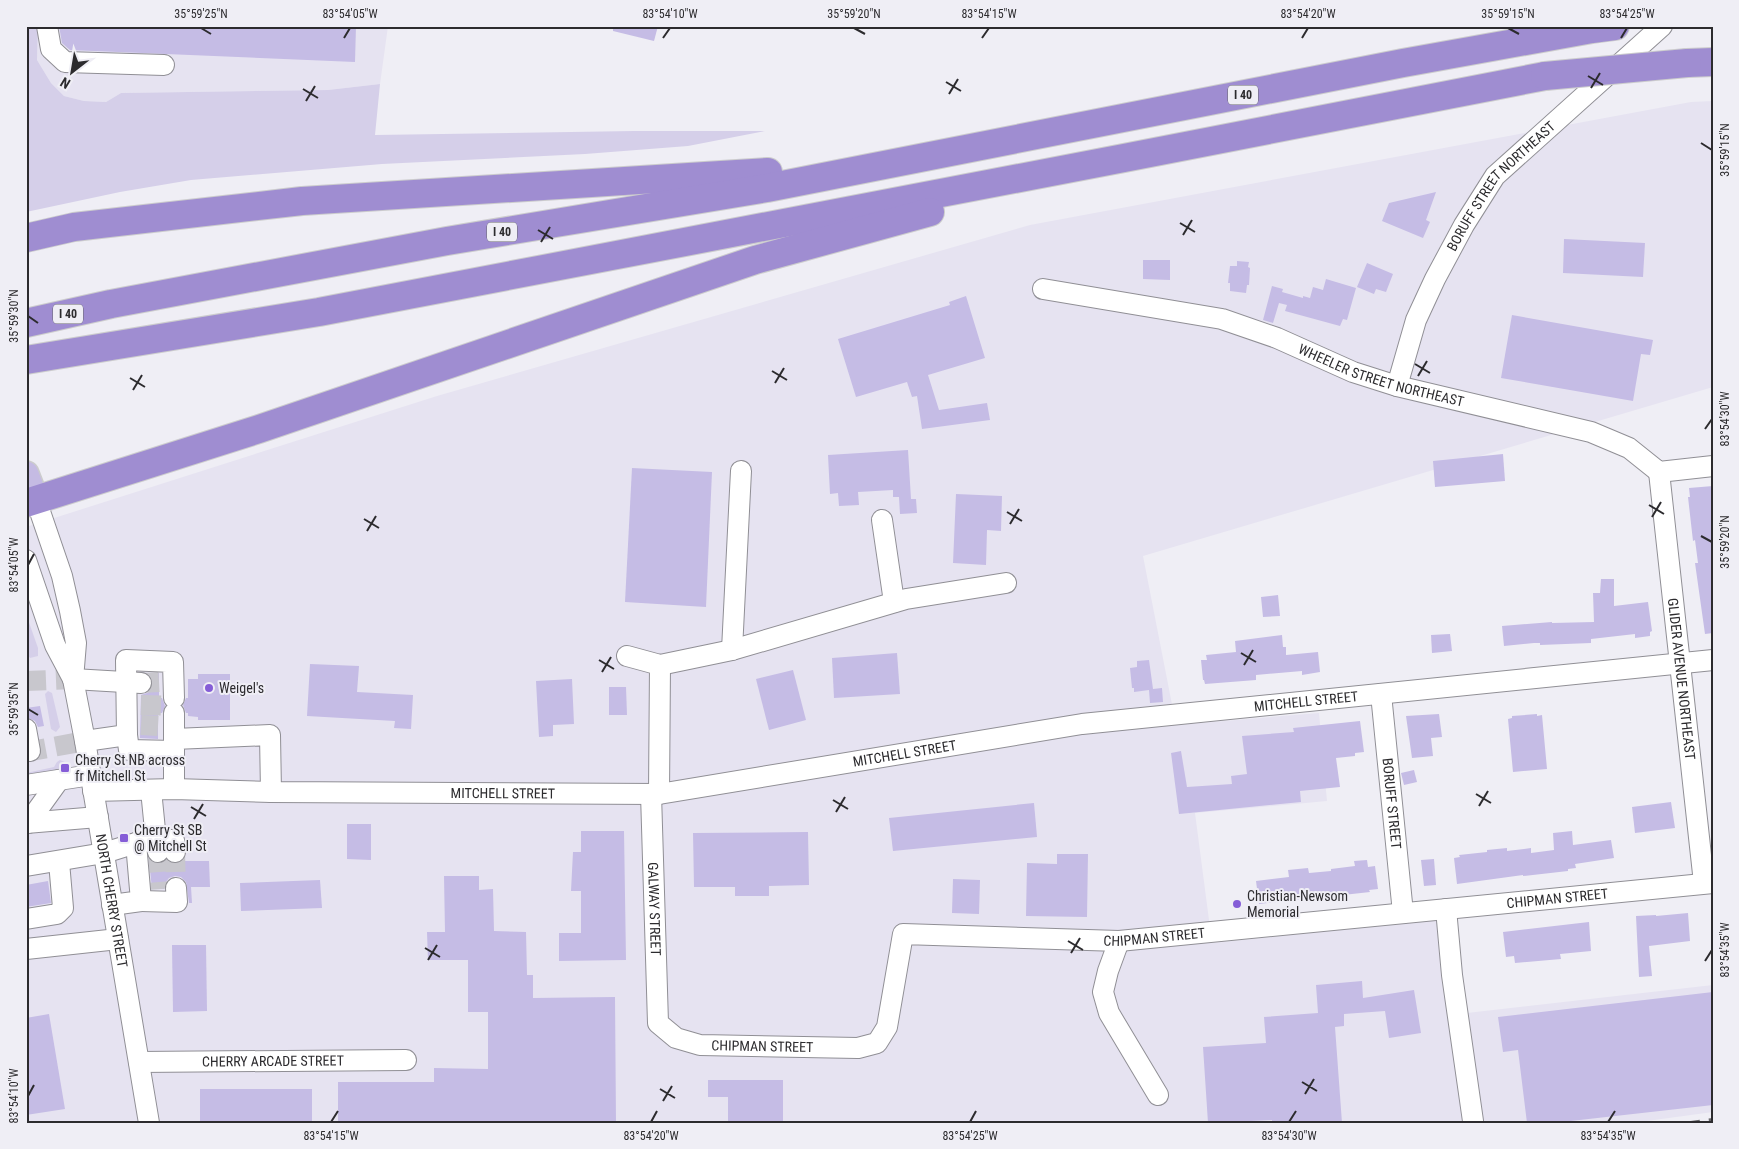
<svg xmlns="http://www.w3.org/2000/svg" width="1739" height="1149" font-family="'Roboto Condensed',sans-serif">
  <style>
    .built { fill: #e6e3f1 }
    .green { fill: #d5cfe9 }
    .building { fill: #c5bce5 }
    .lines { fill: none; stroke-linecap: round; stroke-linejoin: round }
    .minor-tunnel { stroke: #c8c7cd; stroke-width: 20; stroke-dasharray: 20 10; stroke-linecap: butt }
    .minor-casing { stroke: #908f95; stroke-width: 22 }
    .major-casing { stroke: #cccccd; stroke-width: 28 }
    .highway-casing { stroke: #cccccd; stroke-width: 30 }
    .minor { stroke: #fff; stroke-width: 20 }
    .major { stroke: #c5bbe3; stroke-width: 25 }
    .highway { stroke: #9f8dd1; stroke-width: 28 }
    .rail { stroke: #67666a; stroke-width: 4; stroke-dasharray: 9 9; stroke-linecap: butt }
    .highway-bridge-casing { stroke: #cccccd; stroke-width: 30; stroke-linecap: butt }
    .highway-bridge { stroke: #9f8dd1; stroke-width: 28 }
    .ticks { fill: none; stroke: #2c2b2e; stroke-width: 2 }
    .poi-dot { fill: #855dd7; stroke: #efeef5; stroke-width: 2 }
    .labels { text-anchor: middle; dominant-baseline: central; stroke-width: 4; stroke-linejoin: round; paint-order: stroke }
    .shield { fill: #efeef5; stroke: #66666a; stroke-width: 1 }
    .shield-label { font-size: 12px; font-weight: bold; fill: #2c2b2e }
    .street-label { font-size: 14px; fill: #2c2b2e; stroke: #efeef5 }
    .poi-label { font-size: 14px; fill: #2c2b2e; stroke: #efeef5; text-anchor: start }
    .neatline { fill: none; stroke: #2c2b2e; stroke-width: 2 }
    .ticks-label { font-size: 12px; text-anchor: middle; fill: #2c2b2e }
  </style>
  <rect width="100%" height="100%" fill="#efeef5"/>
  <g class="built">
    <path d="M38,26H388L380,84L328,90L121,93L106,102L84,101L64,96L51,83L37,60Z"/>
    <path d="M1713,101V387L1143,556L1176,725L1319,713L1327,801L1195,813L1212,943L1457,918L1467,1013L1713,985V1112L1632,1123H26V527L437,396L1030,225L1691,102Z"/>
  </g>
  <g class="green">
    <path d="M26,26H38L37,60L51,83L64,96L84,101L106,102L121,93L328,90L380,84L375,135L634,131H765L688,146L585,154L382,164L191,180L120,192L26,212Z"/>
    <path d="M26,614L38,648V656L30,658L26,652Z"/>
    <path d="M48,691L52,693L60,727L56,732L51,729L45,694Z"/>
    <path d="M60,760L67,763L68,768L26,777V773L54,767L57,762Z"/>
  </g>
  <g class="building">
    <path d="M59,26H356L355,62L70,50L62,43Z"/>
    <path d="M613,26H658L654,41L613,31Z"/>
    <path d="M1436,192L1426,220L1430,222L1423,238L1382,221L1389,203Z"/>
    <path d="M1564,239L1645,243L1643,277L1563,273Z"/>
    <path d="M1143,260H1170V280L1143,279Z"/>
    <path d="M1237,261L1249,262L1248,267L1250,268L1249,285H1247L1246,293L1230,291V283H1228L1230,266H1237Z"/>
    <path d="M1367,263L1393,274L1386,292L1376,289L1374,294L1357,287Z"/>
    <path d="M1326,279L1356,288L1347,320L1343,319L1340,326L1285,311L1287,305L1279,303L1273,323L1263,320L1272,286L1283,289L1282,292L1303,298V296L1310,298L1313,287L1323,290Z"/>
    <path d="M966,296L985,358L928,375L939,410L987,403L990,420L922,429L917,396L912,397L907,382L856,397L838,339L950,305L949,302Z"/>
    <path d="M1512,315L1653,340L1650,355L1641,354L1633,401L1501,378Z"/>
    <path d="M908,450L911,499H916L917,513L900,514L899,497H893V490L858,492L859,505L839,506L838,493L830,494L828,455Z"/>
    <path d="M1503,454L1505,481L1435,487L1433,461Z"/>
    <path d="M632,468L712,472L706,607L625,602Z"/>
    <path d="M1713,486V633L1705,634L1695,563H1698L1695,540L1693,541L1688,497H1690L1689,488Z"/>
    <path d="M956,494L1002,496L1001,531L987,530L986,565L953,563Z"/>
    <path d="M1601,579H1614V606L1648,602L1652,631L1650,632V636L1635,638V634L1591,639V643L1540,645V643H1534L1504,646L1502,626L1552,622V623L1594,622L1593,593H1600Z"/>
    <path d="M1278,595L1280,616L1263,617L1261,597Z"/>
    <path d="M1450,634L1452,651L1432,653L1431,635Z"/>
    <path d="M1282,635L1283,647H1286V655L1318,652L1320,672L1302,675V671L1256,675V680L1205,684L1204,680H1203L1201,660H1207L1206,655L1236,652L1235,641Z"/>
    <path d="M897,653L900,694L834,698L832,658Z"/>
    <path d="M1149,660L1153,689L1162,688L1163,702L1150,703L1149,690L1134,692V688H1132L1130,668L1137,667V661Z"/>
    <path d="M310,664L359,666L357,692L413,695L411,729L394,728L395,721L307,716Z"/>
    <path d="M793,670L806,720L769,730L756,679Z"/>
    <path d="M147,673H159V698H162L165,706L162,713H158V739L140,738L141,695L147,693L151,690L153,684L152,678Z"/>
    <path d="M198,674H230V720H198V717L188,716V713H186L183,705L186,698H188V679H198Z"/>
    <path d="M572,679L574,724L553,725V736L539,737L536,681Z"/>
    <path d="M609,687H626L627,715H609Z"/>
    <path d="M40,706L44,726L38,727L35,721L26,717V708Z"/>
    <path d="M1439,714L1442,737L1431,738L1433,756L1412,758L1406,716Z"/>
    <path d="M1537,714V716L1542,715L1547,769L1513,772L1508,719L1512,718V716Z"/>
    <path d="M1360,721L1364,752L1355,753V756L1336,758L1340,787L1300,791L1301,802L1179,814L1171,753L1181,751L1187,787L1232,784L1231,776L1247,774L1242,736L1294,732L1293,728Z"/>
    <path d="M1414,770L1417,782L1404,785L1401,773Z"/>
    <path d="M1671,802L1675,828L1635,833L1632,807Z"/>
    <path d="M1034,803L1037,837L893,851L889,818Z"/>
    <path d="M347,824H371V860L347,859Z"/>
    <path d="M581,831H624L626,960L559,961V933H581V891H571L573,852H581Z"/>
    <path d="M1572,831L1573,845L1611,840L1614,858L1575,864L1576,868L1568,869V871L1523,876V875L1457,884L1454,858L1460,857L1459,855L1487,852V850L1507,848V851L1531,848V853L1554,850L1553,833Z"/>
    <path d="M808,832L809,885L769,886V896H735V887H694L693,833Z"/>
    <path d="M1057,854H1088L1087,917L1026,916L1027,863L1057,864Z"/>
    <path d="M1434,859L1436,885L1424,886L1421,860Z"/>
    <path d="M149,860L154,863L159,864L167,860L176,864L183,861H209L210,887H191L192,903H189L186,882L181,877L175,876L169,878L165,883L164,889H152Z"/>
    <path d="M1367,860L1368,867L1375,866L1378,889L1369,890L1370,892L1325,897V895L1302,897V899L1259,904L1256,881L1289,877L1288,870L1308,868L1309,873L1331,871V869L1355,866L1354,861Z"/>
    <path d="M444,876H479V890L493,889L494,931L526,932L527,975H533V998L615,997L616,1123H338V1082H434V1068L488,1069V1012H468V960H428L427,932H445Z"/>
    <path d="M953,879L980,880L979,914L952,913Z"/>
    <path d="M320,880L322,908L241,911L240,883Z"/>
    <path d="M48,881L51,903L26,907V885Z"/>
    <path d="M1688,913L1690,941L1649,946L1652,976L1639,977L1636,916L1656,915V916Z"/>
    <path d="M1589,922L1591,951L1560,954L1561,959L1515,963L1514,956L1506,957L1503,932Z"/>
    <path d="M172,945H206L207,1011L173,1012Z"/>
    <path d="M1362,981L1363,998L1414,990L1421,1033L1389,1038L1385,1011L1344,1014V1026L1335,1027L1342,1123H1272V1120L1208,1123L1203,1047L1266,1043L1264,1017L1318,1013L1316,985Z"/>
    <path d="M1713,992V1105L1553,1123H1527L1518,1050L1503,1052L1498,1017Z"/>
    <path d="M49,1014L65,1109L26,1115V1018Z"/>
    <path d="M708,1080H783V1123H728V1097H708Z"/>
    <rect x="200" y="1089" width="112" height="34"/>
  </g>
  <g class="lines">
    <g class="minor-tunnel">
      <path d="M26,681L73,679"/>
      <path d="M141,683L159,682"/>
      <path d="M141,705L175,706"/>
      <path d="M141,725L158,726"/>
      <path d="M26,752L85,741"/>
      <path d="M158,852L161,889"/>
      <path d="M175,852L176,888"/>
    </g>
    <defs>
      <g id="minor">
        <path d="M47,26L51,49L65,62L164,65"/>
        <path id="s1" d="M1043,289L1222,319L1277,338L1353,372L1397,386L1591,432L1629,448L1659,472L1713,466"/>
        <path id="s2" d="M1397,386L1416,320L1435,279L1464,225L1495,176L1662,26"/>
        <path id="s3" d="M1659,472L1704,883"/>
        <path id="s4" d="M36,500L62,576L70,611L76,643L73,679L85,741L149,1123"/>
        <path d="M882,520L894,602"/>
        <path d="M26,560L55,645L73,679"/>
        <path d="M732,650L741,471"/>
        <path d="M627,656L660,665L732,650L906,599L1006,583"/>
        <path d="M73,679L141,683"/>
        <path id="s5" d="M1381,694L1403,913"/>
        <path d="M26,729L30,751"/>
        <path d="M127,735L129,750L174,751"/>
        <path d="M174,739V713"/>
        <path d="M85,741L127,735L126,660L173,662L174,698"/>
        <path d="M26,785L91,775"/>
        <path d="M174,789V739L270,735L271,792"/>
        <path id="s6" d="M93,791L174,789L271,792L659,794L1082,724L1713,660"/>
        <path id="s7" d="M651,794L658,1023L676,1038L700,1045L858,1048L877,1043L887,1027L903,934L1119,941L1713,883"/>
        <path d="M659,794L660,665"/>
        <path d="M26,823L98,817"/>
        <path d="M28,823L59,780"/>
        <path d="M158,852L156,840H174L175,852"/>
        <path d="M26,866L104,853L136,843"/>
        <path d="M141,901L177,902L176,888"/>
        <path d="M112,905L141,901L136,843L156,840L151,790"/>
        <path d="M1446,909L1452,975L1473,1121"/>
        <path d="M26,919L57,914L63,908L59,862"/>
        <path d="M1119,941L1108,971L1103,992L1109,1013L1158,1095"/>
        <path d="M26,949L118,939"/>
        <path id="s8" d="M139,1062L406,1060"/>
      </g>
      <path id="major" d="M26,474L36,500"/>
      <g id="highway">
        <path d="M1687,63L1713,62"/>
        <path d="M26,238L74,227L302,201L768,172"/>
        <path d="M26,323L111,304L447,241L767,188L1403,63L1592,29L1615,26"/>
        <path d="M26,360L319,312L1124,158L1545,76"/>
        <path d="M26,503L259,429L755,260L930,212"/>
      </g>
    </defs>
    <use href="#minor" class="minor-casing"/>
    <use href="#major" class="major-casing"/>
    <use href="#highway" class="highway-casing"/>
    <use href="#minor" class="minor"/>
    <use href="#major" class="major"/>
    <use href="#highway" class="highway"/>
    <path class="rail" d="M1691,1123L1713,1120"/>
    <defs>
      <path id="highway-bridge" d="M1545,76L1687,63"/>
    </defs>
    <use href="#highway-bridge" class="highway-bridge-casing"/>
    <use href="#highway-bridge" class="highway-bridge"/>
  </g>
  <path class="ticks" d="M201,28L211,34M854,28L865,34M1508,28L1519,34M344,38L350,28M663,38L670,28M982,38L989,28M1302,38L1308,28M1621,38L1627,28M1588,76L1603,85M946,82L961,91M1591,88L1600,73M303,89L318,98M949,94L958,79M306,101L315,86M1701,143L1712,150M1180,223L1195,232M538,230L553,239M1183,235L1192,220M541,242L550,227M28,316L38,323M1415,364L1430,373M772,371L787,380M1418,376L1427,361M130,378L145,387M775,383L784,368M133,390L142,375M1705,429L1712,419M1649,505L1664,514M1007,512L1022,521M1652,517L1661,502M364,519L379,528M1010,524L1019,509M367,531L376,516M1701,536L1712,542M28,565L34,554M1241,653L1256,662M599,660L614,669M1244,665L1253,650M602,672L611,657M28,709L38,715M1476,794L1491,803M833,800L848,809M1479,806L1488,791M191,807L206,816M836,812L845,797M194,819L203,804M1068,941L1083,950M425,948L440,957M1071,953L1080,938M428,960L437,945M1705,961L1712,950M1302,1082L1317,1091M660,1089L675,1098M1305,1094L1314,1079M28,1096L34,1085M663,1101L672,1086M331,1122L338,1111M651,1122L657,1111M970,1122L976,1111M1289,1122L1296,1111M1608,1122L1615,1111"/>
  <g class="poi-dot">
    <circle cx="209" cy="688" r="5"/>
    <rect x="60" y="763" width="10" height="10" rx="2.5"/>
    <rect x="119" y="833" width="10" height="10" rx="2.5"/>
    <circle cx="1237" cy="904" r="5"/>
  </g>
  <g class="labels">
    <g class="shield">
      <rect x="1228" y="85.5" width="30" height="19" rx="4"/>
      <rect x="487" y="222.5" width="30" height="19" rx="4"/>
      <rect x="53" y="304.5" width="30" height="19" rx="4"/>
    </g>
    <g class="shield-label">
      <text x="1243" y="95">I 40</text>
      <text x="502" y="232">I 40</text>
      <text x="68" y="314">I 40</text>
    </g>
    <g class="street-label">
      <text stroke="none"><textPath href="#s2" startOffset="229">BORUFF STREET NORTHEAST</textPath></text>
      <text stroke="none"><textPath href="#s1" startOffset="351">WHEELER STREET NORTHEAST</textPath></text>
      <text stroke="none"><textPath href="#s3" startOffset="208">GLIDER AVENUE NORTHEAST</textPath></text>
      <text stroke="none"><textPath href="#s6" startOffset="1220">MITCHELL STREET</textPath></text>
      <text stroke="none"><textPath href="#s6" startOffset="815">MITCHELL STREET</textPath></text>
      <text stroke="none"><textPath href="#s6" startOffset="410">MITCHELL STREET</textPath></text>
      <text stroke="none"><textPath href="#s5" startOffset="110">BORUFF STREET</textPath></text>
      <text stroke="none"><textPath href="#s7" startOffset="1225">CHIPMAN STREET</textPath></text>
      <text stroke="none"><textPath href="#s4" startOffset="410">NORTH CHERRY STREET</textPath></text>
      <text stroke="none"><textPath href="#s7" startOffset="115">GALWAY STREET</textPath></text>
      <text stroke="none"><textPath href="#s7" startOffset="820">CHIPMAN STREET</textPath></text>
      <text stroke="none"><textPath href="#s7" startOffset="340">CHIPMAN STREET</textPath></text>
      <text stroke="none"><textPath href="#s8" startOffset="134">CHERRY ARCADE STREET</textPath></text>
    </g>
    <g class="poi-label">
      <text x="219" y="688">Weigel's</text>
      <text x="75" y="760">Cherry St NB across<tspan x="75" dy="16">fr Mitchell St</tspan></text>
      <text x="134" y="830">Cherry St SB<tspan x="134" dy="16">@ Mitchell St</tspan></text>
      <text x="1247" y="896">Christian-Newsom<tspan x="1247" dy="16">Memorial</tspan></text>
    </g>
  </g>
  <rect width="1739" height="1149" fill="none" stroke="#efeef5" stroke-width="55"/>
  <g transform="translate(72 72) rotate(211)" stroke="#efeef5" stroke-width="4" paint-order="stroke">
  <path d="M0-4L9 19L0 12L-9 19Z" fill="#2c2b2e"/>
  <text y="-8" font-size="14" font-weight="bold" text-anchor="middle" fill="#2c2b2e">N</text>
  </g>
  <rect x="28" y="28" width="1684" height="1094" class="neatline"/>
  <g class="ticks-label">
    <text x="201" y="18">35°59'25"N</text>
    <text x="350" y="18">83°54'05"W</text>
    <text x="670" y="18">83°54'10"W</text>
    <text x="854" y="18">35°59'20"N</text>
    <text x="989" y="18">83°54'15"W</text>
    <text x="1308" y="18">83°54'20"W</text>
    <text x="1508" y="18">35°59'15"N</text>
    <text x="1627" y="18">83°54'25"W</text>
    <text transform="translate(1725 150) rotate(-90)" y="4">35°59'15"N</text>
    <text transform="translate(14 316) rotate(-90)" y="4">35°59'30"N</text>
    <text transform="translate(1725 419) rotate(-90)" y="4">83°54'30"W</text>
    <text transform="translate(1725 542) rotate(-90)" y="4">35°59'20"N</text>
    <text transform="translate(14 565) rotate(-90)" y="4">83°54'05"W</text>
    <text transform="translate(14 709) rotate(-90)" y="4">35°59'35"N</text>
    <text transform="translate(1725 950) rotate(-90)" y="4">83°54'35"W</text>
    <text transform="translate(14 1096) rotate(-90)" y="4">83°54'10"W</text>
    <text x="331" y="1140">83°54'15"W</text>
    <text x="651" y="1140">83°54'20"W</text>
    <text x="970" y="1140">83°54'25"W</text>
    <text x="1289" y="1140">83°54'30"W</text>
    <text x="1608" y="1140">83°54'35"W</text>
  </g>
</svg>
